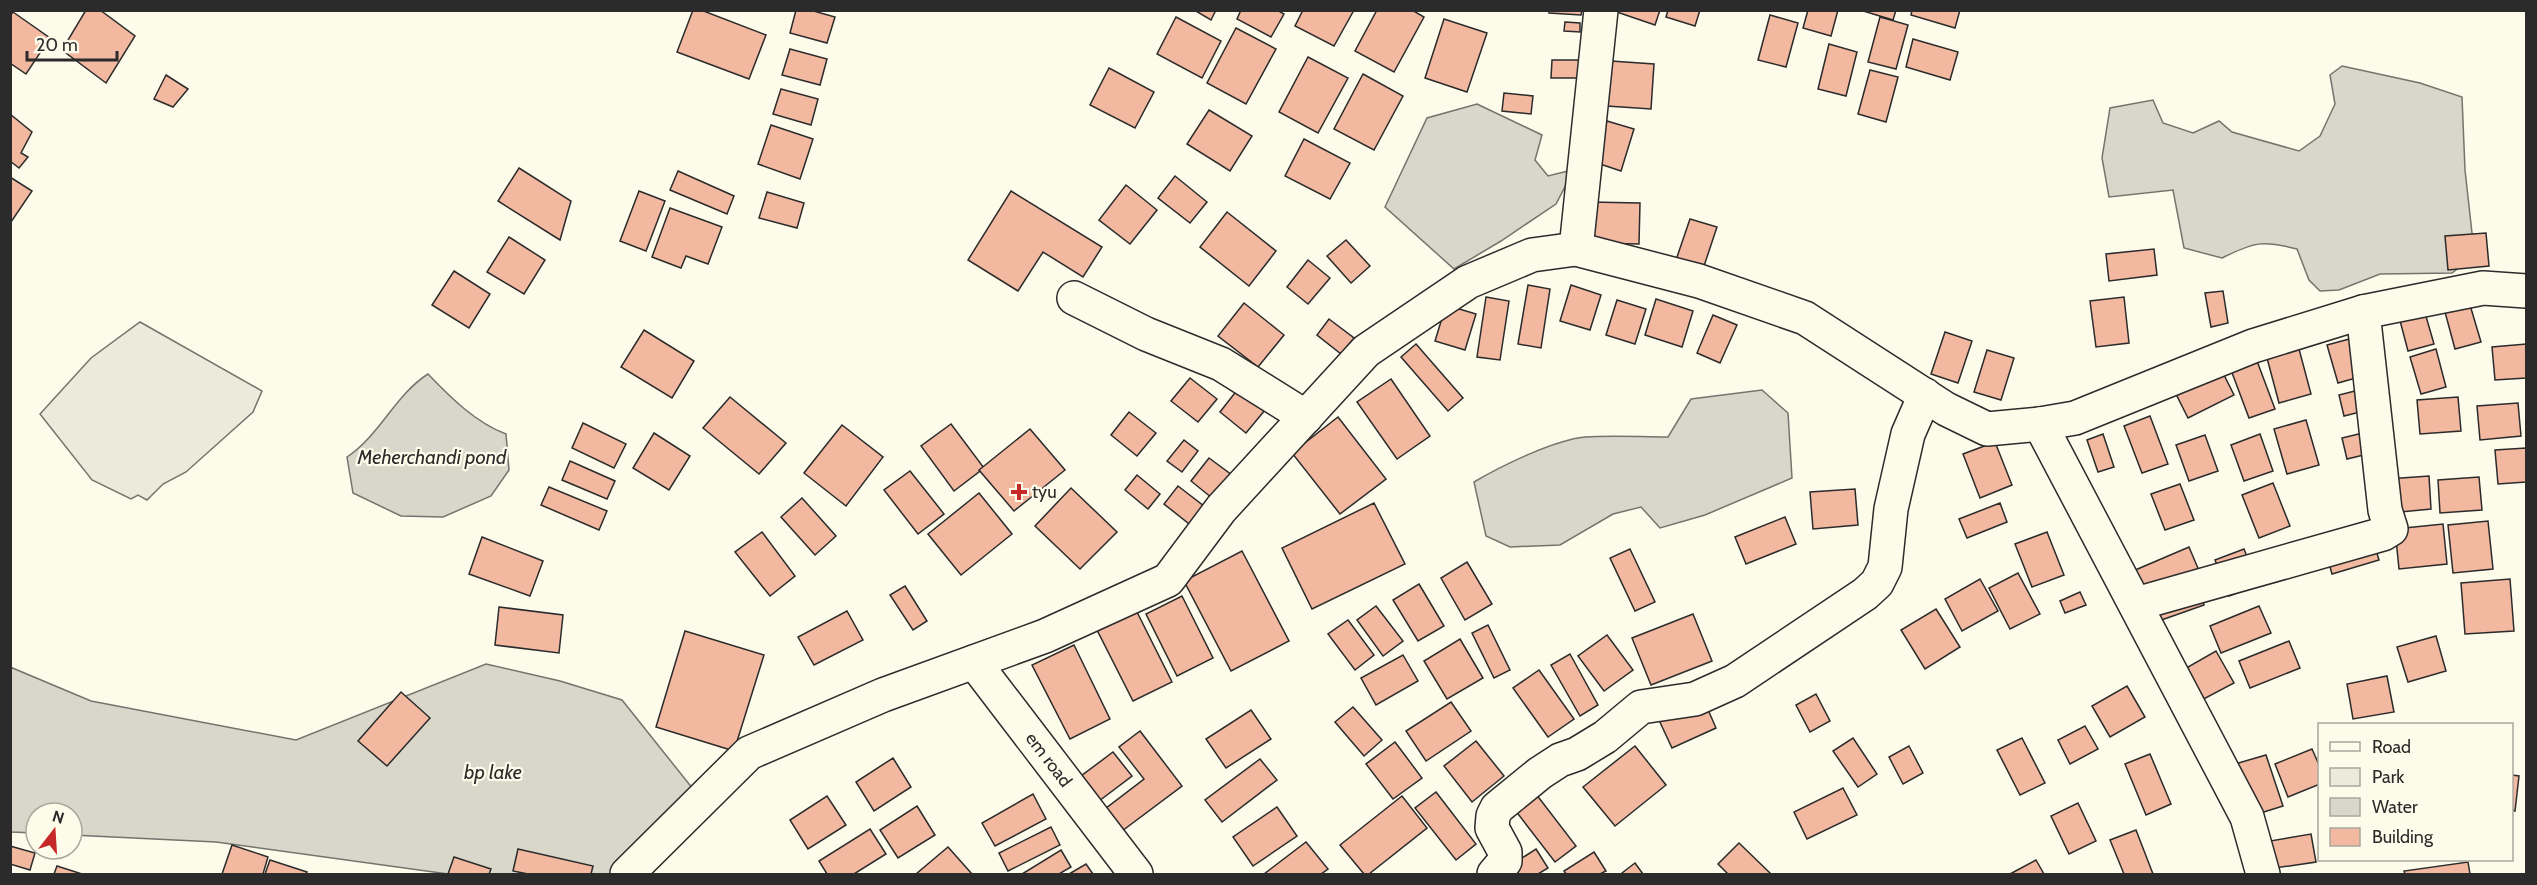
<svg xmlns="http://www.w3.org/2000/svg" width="2537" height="885" font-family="Cabin,sans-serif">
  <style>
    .green { fill: #ecebdb; stroke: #74746e; stroke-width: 1.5 }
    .water { fill: #d8d7c9; stroke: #74746e; stroke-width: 1.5 }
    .building { fill: #f2b8a0; stroke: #2b2b2b; stroke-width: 1.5 }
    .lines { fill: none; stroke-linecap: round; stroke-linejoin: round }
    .minor-casing { stroke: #2b2b2b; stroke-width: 36 }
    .minor { stroke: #fdfbea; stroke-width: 33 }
    .poi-dot { fill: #c62828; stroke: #fdfbea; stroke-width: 2 }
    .labels { text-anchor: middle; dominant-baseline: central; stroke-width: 4.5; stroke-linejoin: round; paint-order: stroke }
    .poi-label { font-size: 18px; fill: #2b2b2b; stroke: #fdfbea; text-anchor: start }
    .street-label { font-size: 18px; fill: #2b2b2b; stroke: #fdfbea }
    .water-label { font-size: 20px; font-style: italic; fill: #2b2b2b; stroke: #fdfbea }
  </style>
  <rect width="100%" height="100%" fill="#fdfbea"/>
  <path class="green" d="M140,322L262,391L253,412L186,472L163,484L147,500L138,495L131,499L92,480L40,414L91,358Z"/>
  <g class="water">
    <path d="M2342,66L2420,83L2462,97L2465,170L2473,242L2469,260L2452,273L2380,274L2339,290L2320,291L2309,280L2297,249C2262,240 2254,242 2222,258L2184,248L2173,190L2109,197L2102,158L2110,108L2153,100L2163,123L2193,133L2219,121L2232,132L2299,151L2320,136L2335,104L2330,75Z"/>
    <path d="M1477,104L1542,135L1535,160L1548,176L1568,171L1569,179L1556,204L1501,241L1454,269L1385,207L1427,118Z"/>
    <path d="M428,374C450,397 476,423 506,434L509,470L491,496L443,517L401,516L353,493L347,457C380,435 395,395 428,374Z"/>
    <path d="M1762,390L1788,413L1792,478L1705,515L1660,528L1641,507L1613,514L1560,545L1510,547L1486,536L1474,482C1501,466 1554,440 1585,437C1612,435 1641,437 1668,437L1691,399Z"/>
    <path d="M486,664L560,681L622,700L701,799L627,874H448L216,842L72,835V813H36V833L11,832L10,667L91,701L296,740Z"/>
  </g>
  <g class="building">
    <path d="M86,10H100L135,36L106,83L62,50Z"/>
    <path d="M693,10H701L766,35L749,79L677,52Z"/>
    <path d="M796,10H810L835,17L827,43L790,33Z"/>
    <path d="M1194,10H1216L1211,20Z"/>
    <path d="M1241,10H1277L1284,14L1271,37L1237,19Z"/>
    <path d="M1303,10H1354L1334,46L1295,26Z"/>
    <path d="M1377,10H1412L1424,17L1394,72L1355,51Z"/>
    <path d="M1549,10H1582L1581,15L1549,13Z"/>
    <path d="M1611,10H1660L1655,25Z"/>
    <path d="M1668,10H1700L1695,26L1666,17Z"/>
    <path d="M1808,10H1838L1831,36L1803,28Z"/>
    <path d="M1860,10H1896L1893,20Z"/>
    <path d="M1912,10H1960L1955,28L1911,15Z"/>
    <path d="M13,12L50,38L26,74L10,63V16Z"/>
    <path d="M1770,15L1798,23L1786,67L1758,60Z"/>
    <path d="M1176,17L1221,41L1202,78L1157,54Z"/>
    <path d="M1880,17L1908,25L1896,69L1868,62Z"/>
    <path d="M1444,19L1487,33L1467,92L1425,78Z"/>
    <path d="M1565,22L1580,23V32L1564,31Z"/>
    <path d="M1236,28L1276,49L1246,104L1207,83Z"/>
    <path d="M1913,39L1958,52L1950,80L1906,67Z"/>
    <path d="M1829,44L1857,52L1846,96L1818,89Z"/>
    <path d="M790,49L827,59L820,85L782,75Z"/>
    <path d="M1308,57L1348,78L1318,133L1279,112Z"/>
    <path d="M1552,60H1582V78H1551Z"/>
    <path d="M1611,61L1654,64L1651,109L1607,106Z"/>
    <path d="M1109,68L1154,92L1135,128L1090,105Z"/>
    <path d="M1870,70L1898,77L1886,122L1858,114Z"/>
    <path d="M1363,74L1403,96L1374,150L1334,129Z"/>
    <path d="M166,75L188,89L173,107L154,99Z"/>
    <path d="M781,89L818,99L811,125L773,114Z"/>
    <path d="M1504,93L1533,96L1531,114L1502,111Z"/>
    <path d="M1209,110L1252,136L1230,171L1187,144Z"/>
    <path d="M10,114L32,132L21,153L28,157L19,168L10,161Z"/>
    <path d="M1607,121L1634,129L1621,171L1594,162Z"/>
    <path d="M771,125L813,139L800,179L758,164Z"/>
    <path d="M1304,139L1350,163L1330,199L1285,176Z"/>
    <path d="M519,168L571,201L560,240L498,201Z"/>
    <path d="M678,171L734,196L727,214L670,190Z"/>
    <path d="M1175,176L1207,202L1190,223L1158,198Z"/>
    <path d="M10,177L32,191L11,222H10Z"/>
    <path d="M1126,185L1157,210L1130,244L1099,220Z"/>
    <path d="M639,191L665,201L646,251L620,241Z"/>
    <path d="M1011,191L1102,247L1083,277L1043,252L1018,291L968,260Z"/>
    <path d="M767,192L804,203L797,228L759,218Z"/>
    <path d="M1589,202L1640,203L1639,244L1588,243Z"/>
    <path d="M670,208L722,227L708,264L686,256L681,268L652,257Z"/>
    <path d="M1227,212L1276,251L1249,286L1200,247Z"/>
    <path d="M1690,219L1717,227L1703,269L1676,260Z"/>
    <path d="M2486,233L2489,266L2448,270L2445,236Z"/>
    <path d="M509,237L545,260L524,294L487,272Z"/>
    <path d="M1346,240L1370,266L1351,283L1327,256Z"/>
    <path d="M2154,249L2157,275L2109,281L2106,254Z"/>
    <path d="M1308,260L1330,278L1308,304L1287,287Z"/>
    <path d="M454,271L490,294L469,328L432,305Z"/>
    <path d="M1528,285L1550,289L1541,348L1518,344Z"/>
    <path d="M1571,285L1601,295L1590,330L1560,321Z"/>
    <path d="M2223,291L2228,323L2211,327L2205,293Z"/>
    <path d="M1486,297L1509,301L1500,360L1477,357Z"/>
    <path d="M2124,297L2129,343L2096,347L2090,301Z"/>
    <path d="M1656,299L1693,311L1682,347L1645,335Z"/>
    <path d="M1617,300L1646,309L1635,344L1606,335Z"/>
    <path d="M1244,303L1284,335L1258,367L1218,336Z"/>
    <path d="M1446,305L1476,314L1465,350L1435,341Z"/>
    <path d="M2470,305L2481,342L2455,349L2445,312Z"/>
    <path d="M2423,306L2434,344L2408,351L2398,313Z"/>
    <path d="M1713,315L1737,325L1720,363L1697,353Z"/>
    <path d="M1329,319L1354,338L1341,354L1317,335Z"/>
    <path d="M644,330L694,361L672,398L621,367Z"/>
    <path d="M1945,332L1972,341L1958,383L1931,374Z"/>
    <path d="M2353,338L2363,376L2338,383L2327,345Z"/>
    <path d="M1416,344L1463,398L1448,411L1401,357Z"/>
    <path d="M2526,344V378L2495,380L2492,347Z"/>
    <path d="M2299,349L2311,394L2279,403L2267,358Z"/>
    <path d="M2436,349L2446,387L2421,394L2410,357Z"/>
    <path d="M1987,350L2014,358L2001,400L1974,392Z"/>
    <path d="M2257,361L2275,409L2249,418L2231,370Z"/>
    <path d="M2222,371L2234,395L2188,418L2176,394Z"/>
    <path d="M1190,378L1217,399L1198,422L1171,401Z"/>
    <path d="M1391,379L1430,436L1397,459L1357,402Z"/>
    <path d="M1238,389L1265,410L1246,433L1220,412Z"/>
    <path d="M2363,389L2368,410L2344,416L2339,395Z"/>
    <path d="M730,397L786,443L759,474L703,428Z"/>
    <path d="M2458,397L2461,431L2420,434L2417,400Z"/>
    <path d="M2518,403L2521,436L2480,440L2477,406Z"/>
    <path d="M1129,412L1156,433L1137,456L1111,435Z"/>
    <path d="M2150,416L2168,464L2142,473L2124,426Z"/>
    <path d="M1338,417L1386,479L1340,514L1292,453Z"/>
    <path d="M2306,420L2319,465L2287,474L2274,429Z"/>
    <path d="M583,423L626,444L614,468L572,448Z"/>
    <path d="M951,424L984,468L954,491L921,446Z"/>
    <path d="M842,425L883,457L846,506L804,473Z"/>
    <path d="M1030,429L1065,470L1014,511L979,470Z"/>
    <path d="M2367,432L2372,453L2347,459L2342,438Z"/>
    <path d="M654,433L690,456L669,490L633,468Z"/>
    <path d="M2103,434L2114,467L2098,472L2087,440Z"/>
    <path d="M2260,434L2273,471L2244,481L2231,445Z"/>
    <path d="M2205,435L2218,471L2189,481L2176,445Z"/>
    <path d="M1184,440L1198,451L1182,472L1167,461Z"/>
    <path d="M1995,442L2012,485L1980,498L1963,454Z"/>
    <path d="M2526,448V482L2498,484L2495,450Z"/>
    <path d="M1209,458L1236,478L1217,502L1191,481Z"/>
    <path d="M570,461L615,481L607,499L562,480Z"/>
    <path d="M910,471L944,514L918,534L884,490Z"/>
    <path d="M1137,475L1160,494L1148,509L1125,490Z"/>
    <path d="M2429,476L2431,509L2390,513L2387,479Z"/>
    <path d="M2479,477L2482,510L2440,513L2438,480Z"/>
    <path d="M2273,483L2290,526L2259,538L2242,495Z"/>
    <path d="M2180,484L2194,520L2165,530L2151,494Z"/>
    <path d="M1178,486L1213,513L1198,531L1164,504Z"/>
    <path d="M549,487L607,511L599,530L541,505Z"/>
    <path d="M1071,488L1117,532L1080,569L1035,526Z"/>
    <path d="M1855,489L1858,525L1813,529L1810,492Z"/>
    <path d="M979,493L1012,534L961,575L928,534Z"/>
    <path d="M802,498L836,536L815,555L781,517Z"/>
    <path d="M1374,503L1405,564L1312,609L1282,548Z"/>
    <path d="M2000,503L2007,522L1967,538L1959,519Z"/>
    <path d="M1785,517L1796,544L1746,564L1735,537Z"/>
    <path d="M2488,521L2493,569L2453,573L2448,525Z"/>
    <path d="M2368,522L2379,560L2332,574L2321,535Z"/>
    <path d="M2443,524L2447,564L2399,569L2395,529Z"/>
    <path d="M762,532L795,576L770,596L735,552Z"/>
    <path d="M2047,532L2064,575L2032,587L2015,544Z"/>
    <path d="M482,537L543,561L530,596L469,574Z"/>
    <path d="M2189,547L2200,573L2144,597L2133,571Z"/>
    <path d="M1630,549L1655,602L1635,611L1610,558Z"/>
    <path d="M2244,549L2258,585L2229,596L2215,560Z"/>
    <path d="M1242,551L1289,641L1231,671L1184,581Z"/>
    <path d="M1467,562L1492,604L1465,620L1441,578Z"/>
    <path d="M2018,573L2040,614L2010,629L1989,588Z"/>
    <path d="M1980,579L1998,611L1962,631L1945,599Z"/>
    <path d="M2510,579L2514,631L2465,634L2461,583Z"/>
    <path d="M1419,584L1444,626L1418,641L1393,600Z"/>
    <path d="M905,586L927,621L913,630L890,595Z"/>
    <path d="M2200,591L2204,605L2153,623L2148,608Z"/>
    <path d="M2080,592L2086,605L2065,613L2060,601Z"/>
    <path d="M1182,596L1213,658L1177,676L1146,614Z"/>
    <path d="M1134,606L1172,682L1133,701L1095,626Z"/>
    <path d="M1376,606L1403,641L1383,656L1357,620Z"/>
    <path d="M2259,606L2271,633L2221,653L2210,626Z"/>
    <path d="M499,607L563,615L559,653L495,645Z"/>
    <path d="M1936,609L1960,647L1925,669L1901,630Z"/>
    <path d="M847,611L863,640L814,665L798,637Z"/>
    <path d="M1693,614L1712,661L1651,685L1632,638Z"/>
    <path d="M1348,620L1374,655L1355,670L1328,634Z"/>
    <path d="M1488,625L1510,670L1494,678L1472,633Z"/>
    <path d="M685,631L764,655L734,751L656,727Z"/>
    <path d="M1607,635L1633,670L1604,691L1578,656Z"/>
    <path d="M2436,636L2446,671L2408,682L2397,647Z"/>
    <path d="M1460,639L1483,678L1447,699L1424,661Z"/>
    <path d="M2289,641L2300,668L2250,688L2239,661Z"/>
    <path d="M1074,645L1110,719L1070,739L1032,665Z"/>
    <path d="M2216,651L2234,683L2198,702L2181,671Z"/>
    <path d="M1570,654L1598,705L1580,716L1551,665Z"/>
    <path d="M1403,655L1418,681L1376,705L1361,678Z"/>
    <path d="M1539,670L1574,719L1548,737L1513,688Z"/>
    <path d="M2387,676L2394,712L2353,719L2347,684Z"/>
    <path d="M2127,686L2145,717L2110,737L2092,706Z"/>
    <path d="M401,692L430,718L387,766L358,741Z"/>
    <path d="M1816,694L1830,721L1810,732L1796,705Z"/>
    <path d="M1703,698L1716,728L1672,748L1658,718Z"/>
    <path d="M1451,702L1471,731L1426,761L1406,731Z"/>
    <path d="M1353,707L1382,740L1364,756L1335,722Z"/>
    <path d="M1251,710L1271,739L1226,768L1206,739Z"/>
    <path d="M2085,726L2098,749L2070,764L2058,740Z"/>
    <path d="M1140,731L1182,786L1122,831L1105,809L1144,779L1119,747Z"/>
    <path d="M1853,738L1877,774L1858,787L1833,751Z"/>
    <path d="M2022,738L2045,783L2020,795L1997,750Z"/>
    <path d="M1476,741L1504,776L1472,802L1444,766Z"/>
    <path d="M1395,742L1422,778L1393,799L1366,764Z"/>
    <path d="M1635,746L1666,785L1615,826L1583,787Z"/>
    <path d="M1909,746L1923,773L1903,784L1889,757Z"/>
    <path d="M2312,749L2320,767V784L2288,797L2275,764Z"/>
    <path d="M1113,752L1132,776L1099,801L1081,776Z"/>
    <path d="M2150,754L2171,804L2146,815L2125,764Z"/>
    <path d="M2266,755L2283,806L2251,816L2235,764Z"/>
    <path d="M893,758L911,787L874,811L856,782Z"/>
    <path d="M1260,759L1277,780L1222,822L1205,800Z"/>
    <path d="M2512,775L2519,776L2515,811L2512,810Z"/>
    <path d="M1843,788L1857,815L1807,839L1794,812Z"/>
    <path d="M1436,792L1476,844L1456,860L1415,808Z"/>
    <path d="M1033,794L1046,819L995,846L982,823Z"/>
    <path d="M1536,794L1576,846L1555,862L1515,810Z"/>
    <path d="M827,796L846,825L808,849L790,820Z"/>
    <path d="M1402,796L1427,828L1369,874H1364L1340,845Z"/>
    <path d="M2078,803L2096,841L2069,854L2051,816Z"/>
    <path d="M917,806L935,835L898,858L880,830Z"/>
    <path d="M1277,807L1297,836L1253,866L1233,837Z"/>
    <path d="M1051,827L1060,845L1008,871L999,853Z"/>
    <path d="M870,829L886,854L854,874H827L819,861Z"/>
    <path d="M2136,830L2153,874H2124L2110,840Z"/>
    <path d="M2311,834L2316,862L2275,868L2270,841Z"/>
    <path d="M1306,842L1328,869L1321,874H1264Z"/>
    <path d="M1739,843L1770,873L1769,874H1728L1718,864Z"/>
    <path d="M232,845L268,857L263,874H222Z"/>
    <path d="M10,846L35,853L30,870L10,864Z"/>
    <path d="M948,847L972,874H916Z"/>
    <path d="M518,849L593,866L591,874H528L513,871Z"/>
    <path d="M1536,849L1548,868L1538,874H1509L1505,869Z"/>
    <path d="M1061,850L1071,867L1059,874H1022Z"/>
    <path d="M1594,852L1606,871L1600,874H1566L1564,871Z"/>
    <path d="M454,857L491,869L489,874H448Z"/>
    <path d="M270,860L307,872L306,874H265Z"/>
    <path d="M2036,860L2044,874H2010Z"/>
    <path d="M2468,862L2470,874H2405L2404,871Z"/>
    <path d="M1635,863L1643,874H1623L1622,873Z"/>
    <path d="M1086,864L1093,874H1069Z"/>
    <path d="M57,866L82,874H54Z"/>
  </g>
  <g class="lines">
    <defs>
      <g id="minor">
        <path d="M1576,249L1601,10"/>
        <path d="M1074,298L1146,334L1221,364L1306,417"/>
        <path d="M2040,424L2247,817L2263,874"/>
        <path d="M2136,604L2383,534L2391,529L2385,510L2363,312"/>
        <path id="s1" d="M974,662L1136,874"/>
        <path d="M627,874L749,753L883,695L1045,636L1168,580L1221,509L1366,351L1468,282L1532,255L1576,249L1699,281L1805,318L1946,409L1987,429L2040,424L2075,418L2253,346L2363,312L2483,288L2526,291"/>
        <path d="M1494,874L1505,861V852L1492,828L1493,816L1497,808L1540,773L1560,760L1577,754L1605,737L1641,707L1695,699L1735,681L1865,594L1877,583L1885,567L1891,509L1908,434L1925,395"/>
      </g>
    </defs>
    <use href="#minor" class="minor-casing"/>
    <use href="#minor" class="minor"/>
  </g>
  <path class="poi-dot" d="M1016 483h6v6h6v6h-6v6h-6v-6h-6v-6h6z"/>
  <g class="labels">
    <g class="poi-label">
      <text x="1032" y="492">tyu</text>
    </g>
    <g class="street-label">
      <text stroke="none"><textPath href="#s1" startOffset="123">em road</textPath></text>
    </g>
    <g class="water-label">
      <text x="432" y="457">Meherchandi pond</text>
      <text x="493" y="772">bp lake</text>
    </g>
  </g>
  <rect width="2537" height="885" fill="none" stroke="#2b2b2b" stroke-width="24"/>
  <rect x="2318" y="723" width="195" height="138" fill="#fdfbea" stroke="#a9a89e" stroke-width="1.5"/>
  <rect x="2330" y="742" width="30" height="9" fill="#fdfbea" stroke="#a9a89e" stroke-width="1.5"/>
  <text x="2372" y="753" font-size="18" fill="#2b2b2b">Road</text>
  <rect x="2330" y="768" width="30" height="18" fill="#ecebdb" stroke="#a9a89e" stroke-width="1.5"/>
  <text x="2372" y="783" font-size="18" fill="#2b2b2b">Park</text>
  <rect x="2330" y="798" width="30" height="18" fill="#d8d7c9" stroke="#a9a89e" stroke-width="1.5"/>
  <text x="2372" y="813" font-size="18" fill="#2b2b2b">Water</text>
  <rect x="2330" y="828" width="30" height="18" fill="#f2b8a0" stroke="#a9a89e" stroke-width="1.5"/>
  <text x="2372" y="843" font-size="18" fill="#2b2b2b">Building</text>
  <g transform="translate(54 831) rotate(17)"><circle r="28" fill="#fdfbea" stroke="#a9a89e" stroke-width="1.5"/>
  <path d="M0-4.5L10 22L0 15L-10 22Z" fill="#c62828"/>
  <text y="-9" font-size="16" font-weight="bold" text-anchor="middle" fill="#2b2b2b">N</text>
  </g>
  <path d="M27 51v9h90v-9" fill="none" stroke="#2b2b2b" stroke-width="3"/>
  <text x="36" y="51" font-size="18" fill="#2b2b2b" stroke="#fdfbea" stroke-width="4.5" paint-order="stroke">20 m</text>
</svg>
